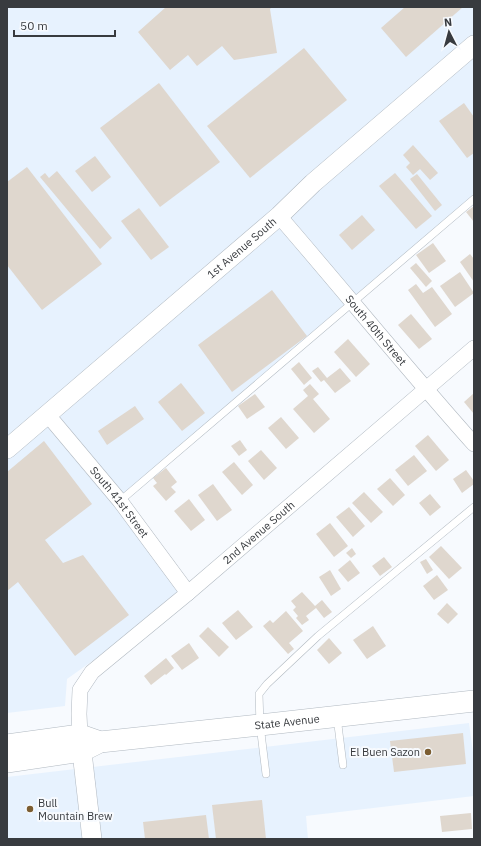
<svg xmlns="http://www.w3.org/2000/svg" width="481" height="846" font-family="'IBM Plex Sans',sans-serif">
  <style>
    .built { fill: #e7f2fe }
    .building { fill: #dfd7ce }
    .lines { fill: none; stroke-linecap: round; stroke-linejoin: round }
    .service-casing { stroke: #b1b9c1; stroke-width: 8 }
    .minor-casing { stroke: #b1b9c1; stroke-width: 16 }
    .tertiary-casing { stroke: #b1b9c1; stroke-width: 20 }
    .secondary-casing { stroke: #b1b9c1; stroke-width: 22 }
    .service { stroke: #fff; stroke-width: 7 }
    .minor { stroke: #fff; stroke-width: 15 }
    .tertiary { stroke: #fff; stroke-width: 19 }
    .secondary { stroke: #fff; stroke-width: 21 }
    .poi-dot { fill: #7b5d31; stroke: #f7fafe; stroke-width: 1.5 }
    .labels { text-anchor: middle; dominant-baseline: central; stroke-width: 4; stroke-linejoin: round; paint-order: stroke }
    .street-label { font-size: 11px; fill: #383b3f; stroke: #f7fafe }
    .poi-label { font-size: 11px; fill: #383b3f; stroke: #f7fafe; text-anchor: end }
  </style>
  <rect width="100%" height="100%" fill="#f7fafe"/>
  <g class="built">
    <path d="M7,7H474V200L120,501L188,593L67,679L65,706L7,713Z"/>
    <path d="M469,723L474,760V796L306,816L308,839H7V777Z"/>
  </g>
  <g class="building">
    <path d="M166,7H272L270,9L277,53L234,60L222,46L197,66L188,55L170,70L138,32Z"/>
    <path d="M405,7H463L406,57L381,28Z"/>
    <path d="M304,48L347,100L250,178L207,126Z"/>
    <path d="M159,83L220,162L160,207L100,128Z"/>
    <path d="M464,103L474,117V153L467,158L439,121Z"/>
    <path d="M413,145L438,173L430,180L420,169L413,175L406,167L410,163L403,155Z"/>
    <path d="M95,156L111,177L92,192L75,171Z"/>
    <path d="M27,167L102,264L42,310L7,265V182Z"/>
    <path d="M57,171L112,238L100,249L40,177L45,173L49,178Z"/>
    <path d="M395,173L432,216L416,229L379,186Z"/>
    <path d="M417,174L442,205L435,211L410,179Z"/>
    <path d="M474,206V222L466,212Z"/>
    <path d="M139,208L169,247L151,260L121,221Z"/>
    <path d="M362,215L375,230L352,250L339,235Z"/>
    <path d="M433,243L446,261L429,273L416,255Z"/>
    <path d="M470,254L474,259V282L460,262Z"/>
    <path d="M416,263L432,281L426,287L410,268Z"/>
    <path d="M460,272L474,293L455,307L440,286Z"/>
    <path d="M416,284L423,293L432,287L452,314L435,327L408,290Z"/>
    <path d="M272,290L307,336L232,392L198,345Z"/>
    <path d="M411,314L432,339L419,349L398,325Z"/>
    <path d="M348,339L370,364L356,377L334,352Z"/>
    <path d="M299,362L312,378L304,385L291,369Z"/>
    <path d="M318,367L327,378L340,368L351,381L335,393L324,380L321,382L312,371Z"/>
    <path d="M181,383L205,413L182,431L158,402Z"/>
    <path d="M310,384L319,394L313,399L330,419L314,433L293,409L308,396L303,390Z"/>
    <path d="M474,393V414L464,402Z"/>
    <path d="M255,394L265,407L247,419L238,406Z"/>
    <path d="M135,406L144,419L107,445L98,431Z"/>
    <path d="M281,417L299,438L286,449L268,428Z"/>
    <path d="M428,435L449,460L436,471L415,446Z"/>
    <path d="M240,440L247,450L239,456L231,446Z"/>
    <path d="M44,441L92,504L45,540L63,563L83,555L129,615L75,656L18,582L7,591V472Z"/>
    <path d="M261,450L277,468L264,480L248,461Z"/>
    <path d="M414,455L427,471L408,486L395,470Z"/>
    <path d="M234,462L253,485L242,495L222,472Z"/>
    <path d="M166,468L177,482L171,487L176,492L166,501L153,486L157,483L153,478Z"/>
    <path d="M466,470L474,481V484L462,493L453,479Z"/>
    <path d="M390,478L405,495L393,506L377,489Z"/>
    <path d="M213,484L232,510L217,521L198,495Z"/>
    <path d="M364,492L383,512L371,523L352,503Z"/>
    <path d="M430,494L441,507L430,516L419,503Z"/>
    <path d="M189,499L205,520L191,531L174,511Z"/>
    <path d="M349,507L365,526L353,537L336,517Z"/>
    <path d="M330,523L348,546L334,557L316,534Z"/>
    <path d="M441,546L462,568L449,579L429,557Z"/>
    <path d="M352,548L356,554L351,558L346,553Z"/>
    <path d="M384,557L392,567L380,576L372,566Z"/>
    <path d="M426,559L433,570L427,574L420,562Z"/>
    <path d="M350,560L360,573L348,582L338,570Z"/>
    <path d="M330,570L341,589L331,596L319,577Z"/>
    <path d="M437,575L448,590L434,600L423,586Z"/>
    <path d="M302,592L315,606L322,600L332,612L324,618L316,608L306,616L309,620L302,625L296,618L298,616L293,610L296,607L291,601Z"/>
    <path d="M447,603L458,614L448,624L437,614Z"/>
    <path d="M238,610L253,627L236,640L222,623Z"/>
    <path d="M286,611L303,631L289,643L294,649L288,654L263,626L270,620L273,623Z"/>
    <path d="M373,626L386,646L367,659L353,640Z"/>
    <path d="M208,627L229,647L219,657L199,636Z"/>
    <path d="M329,638L342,653L329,664L317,650Z"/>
    <path d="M189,643L199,658L182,670L171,656Z"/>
    <path d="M166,658L174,668L166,675L165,674L151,685L144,676Z"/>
    <path d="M463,733L466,764L394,772L390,741Z"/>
    <path d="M262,800L266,839H216L212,805Z"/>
    <path d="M471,813L472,829L442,832L440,816Z"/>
    <path d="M206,815L209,839H145L143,822Z"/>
  </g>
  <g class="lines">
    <defs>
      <g id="service">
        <path d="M120,501L474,199"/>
        <path d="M337,717L343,765"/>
        <path d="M266,774L260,725L259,694L267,684L318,636L474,507"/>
      </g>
      <g id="minor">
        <path id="s1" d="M279,216C344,291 407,369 474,444"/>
        <path id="s2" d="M47,414L120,501L188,593"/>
        <path id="s3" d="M80,735L79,714L80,690L92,672L188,593L474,348"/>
      </g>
      <g id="tertiary">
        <path id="s4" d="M7,449L279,216L313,183L474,45"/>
        <path d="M80,735L92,839"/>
      </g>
      <g id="secondary">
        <path d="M7,745L80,735L100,742"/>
        <path id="s5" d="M7,762L82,751L100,742L260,725L474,701"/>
      </g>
    </defs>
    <use href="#service" class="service-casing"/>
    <use href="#minor" class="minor-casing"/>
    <use href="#tertiary" class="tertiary-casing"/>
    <use href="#secondary" class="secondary-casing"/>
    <use href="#service" class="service"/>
    <use href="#minor" class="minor"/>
    <use href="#tertiary" class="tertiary"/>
    <use href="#secondary" class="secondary"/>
  </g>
  <g class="poi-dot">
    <circle cx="428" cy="752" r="4"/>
    <circle cx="30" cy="809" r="4"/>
  </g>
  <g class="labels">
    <g class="street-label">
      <text stroke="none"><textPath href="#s4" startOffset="309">1st Avenue South</textPath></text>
      <text stroke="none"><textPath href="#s1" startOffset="150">South 40th Street</textPath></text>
      <text stroke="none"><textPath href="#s2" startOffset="114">South 41st Street</textPath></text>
      <text stroke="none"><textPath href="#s3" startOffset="284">2nd Avenue South</textPath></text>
      <text stroke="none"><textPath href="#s5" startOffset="284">State Avenue</textPath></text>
    </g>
    <g class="poi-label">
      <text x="420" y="752">El Buen Sazon</text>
      <text x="38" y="803" text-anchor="start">Bull<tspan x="38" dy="13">Mountain Brew</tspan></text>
    </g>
  </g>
  <rect width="481" height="846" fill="none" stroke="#383b3f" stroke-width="16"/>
  <g transform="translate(449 32) rotate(354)" stroke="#f7fafe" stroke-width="3" paint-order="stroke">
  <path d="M0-3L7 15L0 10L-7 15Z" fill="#383b3f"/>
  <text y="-6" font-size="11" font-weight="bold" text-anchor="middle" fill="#383b3f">N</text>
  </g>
  <path d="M14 30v6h101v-6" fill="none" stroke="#383b3f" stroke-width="2"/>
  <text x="20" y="30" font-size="12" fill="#383b3f" stroke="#f7fafe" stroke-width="3" paint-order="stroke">50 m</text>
</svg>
